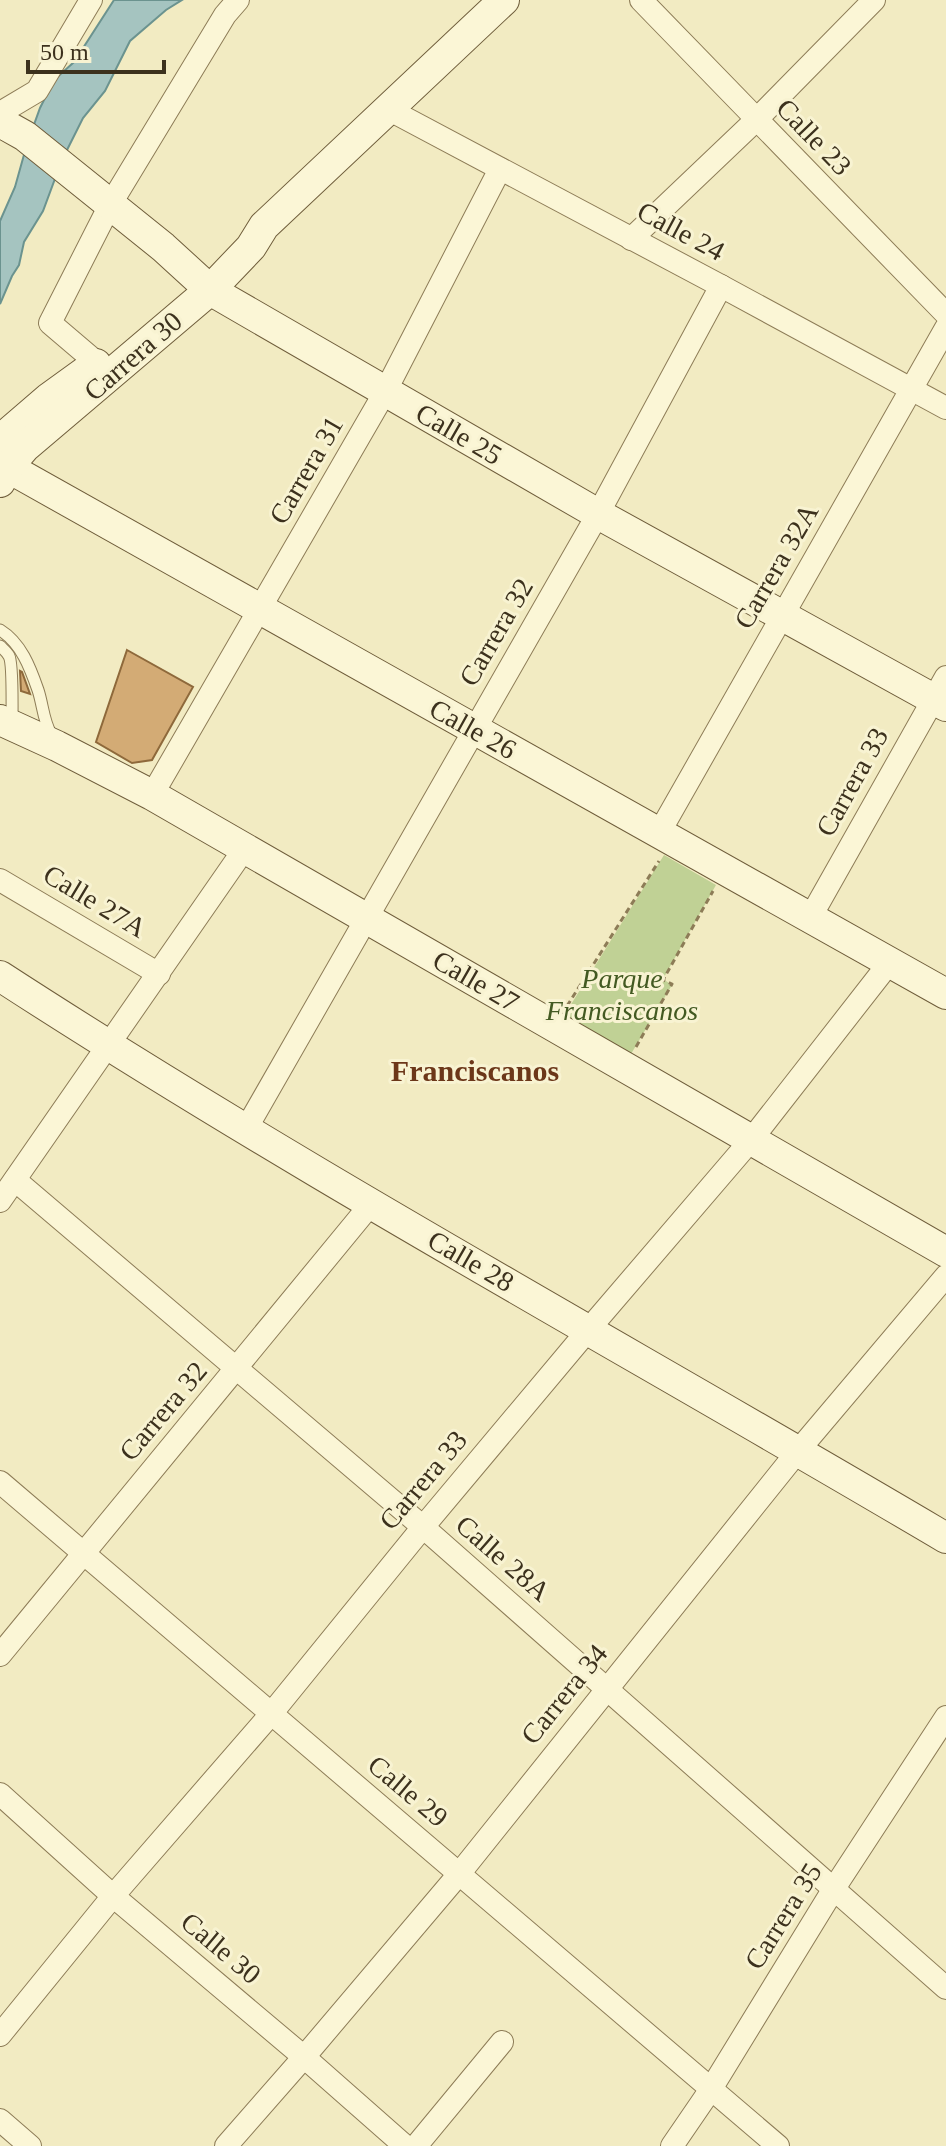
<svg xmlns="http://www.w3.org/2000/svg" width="946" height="2146" font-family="'Times New Roman',serif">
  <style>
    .green { fill: #c0d195 }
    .water { fill: #a5c4c0; stroke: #6b938f; stroke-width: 2 }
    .building { fill: #d3ab75; stroke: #8e693b; stroke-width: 2 }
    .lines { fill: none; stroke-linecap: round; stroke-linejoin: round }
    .lane-casing { stroke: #8d7c57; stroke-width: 13 }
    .street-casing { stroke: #8d7c57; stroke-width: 24 }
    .secondary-casing { stroke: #6f5d3b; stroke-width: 32 }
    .path { stroke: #8d7c57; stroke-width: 3; stroke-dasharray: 6 4; stroke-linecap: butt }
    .lane { stroke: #fbf6d6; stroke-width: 11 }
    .street { stroke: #fbf6d6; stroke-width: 22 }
    .secondary { stroke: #fbf6d6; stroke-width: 30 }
    .labels { text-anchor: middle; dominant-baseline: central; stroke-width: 6; stroke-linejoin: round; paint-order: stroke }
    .street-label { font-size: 28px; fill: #3c311d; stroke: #f8f3d2 }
    .park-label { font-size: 28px; font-style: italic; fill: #435a22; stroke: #f8f3d2 }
    .neighbourhood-label { font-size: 30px; font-weight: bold; fill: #6c3719; stroke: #f8f3d2 }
  </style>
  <rect width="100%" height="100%" fill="#f2ebc2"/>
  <path class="green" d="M664,855L716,885L663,979L672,985L631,1054L565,1014Z"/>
  <path class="water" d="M114,0H182L166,10L130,41L105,91L83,118L62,160L43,211L24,242L19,265L12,276L0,304V221L15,187L27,144L40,108L54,80L74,62Z"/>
  <g class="building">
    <path d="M127,650L193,687L152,760L132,763L96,742Z"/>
    <path d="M20,671L22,672L30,694L21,691Z"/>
  </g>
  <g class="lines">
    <defs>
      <g id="lane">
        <path d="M0,630C21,643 30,667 38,690C43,705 43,720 51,734"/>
        <path d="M0,646C3,649 7,652 9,656C13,663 12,709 12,721"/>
      </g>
      <g id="street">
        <path d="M641,0L946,314"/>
        <path d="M388,109L721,286L946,408"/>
        <path d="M0,113L37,91L91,0"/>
        <path d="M631,239L756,120L874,0"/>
        <path d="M97,363L50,323L110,205L225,15L238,0"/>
        <path d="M152,795L385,392L500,169"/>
        <path d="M659,833L946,328"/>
        <path d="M0,880L159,974"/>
        <path d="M810,918L946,677"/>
        <path d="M246,1129L598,514L721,286"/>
        <path d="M15,1180L423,1527L946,1988"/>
        <path d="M0,1201L245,848"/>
        <path d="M0,1482L778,2146"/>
        <path d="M0,1655L371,1204"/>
        <path d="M0,1794L113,1896L304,2057L405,2146"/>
        <path d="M0,2035L113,1896L271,1714L423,1527L589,1329L751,1140L890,962"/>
        <path d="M0,2120L30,2146"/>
        <path d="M226,2146L304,2057L459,1874L798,1451L946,1276"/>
        <path d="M416,2146L502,2042"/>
        <path d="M672,2146L711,2089L833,1890L946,1717"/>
      </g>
      <g id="secondary">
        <path d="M0,122L25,136L163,247L210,290L598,514L946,706"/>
        <path d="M0,440L49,398L96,364"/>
        <path d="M0,463L946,994"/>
        <path d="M0,482L7,468L25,447L210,290L251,247L264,226L504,0"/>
        <path d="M0,720L57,746L152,795L946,1252"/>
        <path d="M0,976C308,1176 630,1351 946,1538"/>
      </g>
    </defs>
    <use href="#lane" class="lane-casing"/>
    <use href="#street" class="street-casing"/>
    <use href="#secondary" class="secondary-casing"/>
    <g class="path">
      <path d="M567,1006L659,861"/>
      <path d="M636,1047L672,984L663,980L713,891"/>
    </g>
    <use href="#lane" class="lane"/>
    <use href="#street" class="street"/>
    <use href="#secondary" class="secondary"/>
  </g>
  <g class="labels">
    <g class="street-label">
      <text transform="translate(814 137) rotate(46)">Calle 23</text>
      <text transform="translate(681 231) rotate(28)">Calle 24</text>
      <text transform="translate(133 356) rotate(-41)">Carrera 30</text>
      <text transform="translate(459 434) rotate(30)">Calle 25</text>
      <text transform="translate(306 470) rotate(-60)">Carrera 31</text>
      <text transform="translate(776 566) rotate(-60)">Carrera 32A</text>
      <text transform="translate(496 632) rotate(-60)">Carrera 32</text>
      <text transform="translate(473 729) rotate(29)">Calle 26</text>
      <text transform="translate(852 782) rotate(-61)">Carrera 33</text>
      <text transform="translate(95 901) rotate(31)">Calle 27A</text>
      <text transform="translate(476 981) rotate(30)">Calle 27</text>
      <text transform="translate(471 1261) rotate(30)">Calle 28</text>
      <text transform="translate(163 1411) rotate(-50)">Carrera 32</text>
      <text transform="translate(423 1480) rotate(-50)">Carrera 33</text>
      <text transform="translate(503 1558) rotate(41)">Calle 28A</text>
      <text transform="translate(564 1694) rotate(-51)">Carrera 34</text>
      <text transform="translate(408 1791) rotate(40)">Calle 29</text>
      <text transform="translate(783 1916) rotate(-58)">Carrera 35</text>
      <text transform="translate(221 1948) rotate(40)">Calle 30</text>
    </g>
    <g class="park-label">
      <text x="622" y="978">Parque<tspan x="622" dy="32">Franciscanos</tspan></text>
    </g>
    <g class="neighbourhood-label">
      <text x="475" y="1070">Franciscanos</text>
    </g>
  </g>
  <path d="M28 60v12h136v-12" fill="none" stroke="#3c311d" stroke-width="4"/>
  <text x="40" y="60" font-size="24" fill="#3c311d" stroke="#f8f3d2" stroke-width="6" paint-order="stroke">50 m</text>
</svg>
